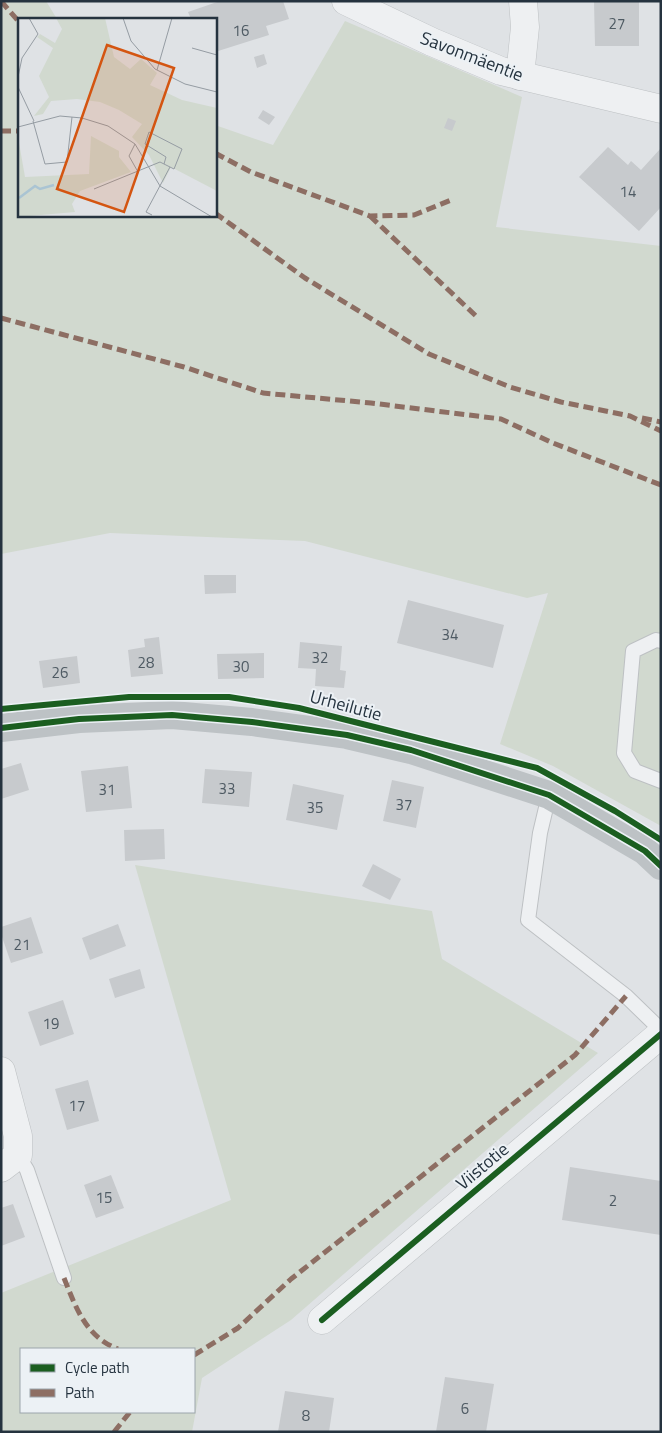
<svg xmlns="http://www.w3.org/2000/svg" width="662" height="1433" font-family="'Titillium Web',sans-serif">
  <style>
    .green { fill: #d1d9cf; fill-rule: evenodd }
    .building { fill: #c7cacd }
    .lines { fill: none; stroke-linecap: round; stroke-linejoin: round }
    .lane-casing { stroke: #bdc0c3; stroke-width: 16 }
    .street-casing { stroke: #bdc0c3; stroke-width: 29 }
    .lane { stroke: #eef0f2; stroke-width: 14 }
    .street { stroke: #eef0f2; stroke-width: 28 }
    .secondary { stroke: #bdc2c5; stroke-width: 28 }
    .quiet { stroke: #8d6e63; stroke-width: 5; stroke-dasharray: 10 5; stroke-linecap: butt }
    .cycleway-casing { stroke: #ecf1f5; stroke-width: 9 }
    .cycleway { stroke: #1b5e20; stroke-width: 6 }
    .labels { text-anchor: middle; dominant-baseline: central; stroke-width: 4; stroke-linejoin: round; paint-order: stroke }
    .number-label { font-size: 15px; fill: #4e5a63 }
    .street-label { font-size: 18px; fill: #25333f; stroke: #ecf1f5 }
    .inset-river { fill: none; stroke: #aac4d3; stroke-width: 2.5 }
    .inset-road { fill: none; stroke: #959ca3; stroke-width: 1 }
    .view { fill: #d45511; fill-opacity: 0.15; stroke: #d45511; stroke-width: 2.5 }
    .inset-edge { fill: none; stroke: #25333f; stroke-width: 2.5 }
  </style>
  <rect width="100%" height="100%" fill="#dfe2e5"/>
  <g class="green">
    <path d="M1,1H46L57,19H19V215H215V125L273,145L345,21L522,97L496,227L661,246V826L553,766L500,744L548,593L527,598L305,541L110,533L1,554Z"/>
    <path d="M135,865L432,911L442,959L598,1053L291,1320L202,1378L192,1432H1V1293L231,1200ZM21,1349H194V1412H21Z"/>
  </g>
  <g class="building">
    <path d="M220,1H283L289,19L266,26L269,35L215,52V19H191L188,12Z"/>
    <path d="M594,1H639V46H595Z"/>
    <path d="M264,54L267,64L257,68L254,57Z"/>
    <path d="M263,110L275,117L269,125L258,118Z"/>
    <path d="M448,118L456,121L452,131L444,128Z"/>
    <path d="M608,147L628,165L631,161L641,170L661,148V207L639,231L579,177Z"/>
    <path d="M204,575H236V593L205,594Z"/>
    <path d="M408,600L504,625L493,668L397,643Z"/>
    <path d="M159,637L163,674L131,677L128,650L145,647L144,639Z"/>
    <path d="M300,642L342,646L340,670L346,671L344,688L315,686L316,669L298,668Z"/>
    <path d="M264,653V678L218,679L217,654Z"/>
    <path d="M77,656L80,683L43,688L39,661Z"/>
    <path d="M21,763L29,790L1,799V769Z"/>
    <path d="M128,766L132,808L86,812L81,771Z"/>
    <path d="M205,769L252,772L249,807L202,803Z"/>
    <path d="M392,780L424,787L416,828L383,821Z"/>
    <path d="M293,784L344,795L337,830L286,820Z"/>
    <path d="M164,829L165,859L125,861L124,830Z"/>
    <path d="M373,864L401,879L390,900L362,886Z"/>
    <path d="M31,917L43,953L11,963L1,934V927Z"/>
    <path d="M118,924L126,946L90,960L82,938Z"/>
    <path d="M140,969L145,988L115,998L109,979Z"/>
    <path d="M63,1000L74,1034L40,1046L28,1012Z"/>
    <path d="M88,1080L99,1121L67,1130L55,1089Z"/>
    <path d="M570,1167L661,1181V1235L562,1220Z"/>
    <path d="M111,1175L124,1208L96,1218L84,1185Z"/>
    <path d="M13,1204L25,1237L1,1246V1208Z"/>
    <path d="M445,1377L494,1384L486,1432H436Z"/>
    <path d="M285,1391L334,1398L329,1432H278Z"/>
  </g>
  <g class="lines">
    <defs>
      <g id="lane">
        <path d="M661,641L656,640L633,651L624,753L635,771L661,781"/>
        <path d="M549,795L540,833L528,920L626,996L661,1030"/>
        <path d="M18,1155L27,1170L64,1278"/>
      </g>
      <g id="street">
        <path d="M346,1L432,42L501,71L661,109"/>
        <path d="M520,76L525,27L523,1"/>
        <path d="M1,1071L18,1136V1155L1,1168"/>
        <path d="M322,1320L661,1034"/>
      </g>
    </defs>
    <use href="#lane" class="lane-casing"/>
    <use href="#street" class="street-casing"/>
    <use href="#lane" class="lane"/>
    <use href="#street" class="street"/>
    <path class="secondary" d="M1,728L79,719L172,715L252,722L347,735L411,750L549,795L645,851L661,866"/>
    <g class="quiet">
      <path d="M1,1L19,22"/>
      <path d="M1,131H19"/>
      <path d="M215,153L251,172L370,216L414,215L451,200"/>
      <path d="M215,213L305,278L429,354L510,387L561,402L630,416L661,431"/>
      <path d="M370,216L476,316"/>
      <path d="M1,318L184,367L263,393L371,403L501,419L553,443L661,485"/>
      <path d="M642,418L661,422"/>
      <path d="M64,1278C76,1308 86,1337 118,1349"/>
      <path d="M194,1355L238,1328L291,1279L575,1055L626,996"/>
      <path d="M114,1432L130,1412"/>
    </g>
    <defs>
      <g id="cycleway">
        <path d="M1,709L129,697H229L299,708L537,768L615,811L661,840"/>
        <path d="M1,728L79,719L172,715L252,722L347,735L411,750L549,795L645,851L661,866"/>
        <path d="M322,1320L661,1034"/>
      </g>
    </defs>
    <use href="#cycleway" class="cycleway-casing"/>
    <use href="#cycleway" class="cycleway"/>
  </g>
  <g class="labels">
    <g class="number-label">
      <text x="617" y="23">27</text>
      <text x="241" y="30">16</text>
      <text x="628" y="191">14</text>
      <text x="450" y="634">34</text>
      <text x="320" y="657">32</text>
      <text x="146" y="662">28</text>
      <text x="241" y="666">30</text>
      <text x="60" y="672">26</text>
      <text x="227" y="788">33</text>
      <text x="107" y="789">31</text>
      <text x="404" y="804">37</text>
      <text x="315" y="807">35</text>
      <text x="22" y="944">21</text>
      <text x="51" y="1023">19</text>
      <text x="77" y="1105">17</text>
      <text x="104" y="1197">15</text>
      <text x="613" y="1200">2</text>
      <text x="465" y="1408">6</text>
      <text x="306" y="1415">8</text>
    </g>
    <g class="street-label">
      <text transform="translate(472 56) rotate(21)">Savonmäentie</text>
      <text transform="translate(346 705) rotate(15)">Urheilutie</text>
      <text transform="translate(482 1166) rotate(-40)">Viistotie</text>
    </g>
  </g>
  <g transform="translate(18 18)">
    <rect width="199" height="199" fill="#dfe2e5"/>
    <path d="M38,0H87L96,39L112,51L123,41L139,55L132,67L164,82L199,90V173L153,149L145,165L131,137L114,119L124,106L101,92L82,84L59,81L33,83L25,96L16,98L31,79L21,58L35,30L19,19L22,16L37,25L44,11ZM73,118L101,133V139L113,154L62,173L54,186L57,194L0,199V119L7,159L71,156Z" fill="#d1d9cf"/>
    <path class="inset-river" d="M1,180L17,168L22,171L36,167"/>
    <path class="inset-road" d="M105,0L113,23L137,51L167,66L199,74M174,30L199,37M139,52L154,0M0,59L4,40L20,16L11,0M0,69L16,103M15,103L27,146L49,144L54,99M0,109L42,98L64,100L90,108L117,126L142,168L194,199M117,126L111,138L120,154M146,146L148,139L127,126L131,114L164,131L156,151L152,149M76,171L142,144L152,149L128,194L134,197M17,199H55"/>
    <path class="view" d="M89,27L156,50L106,194L39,171Z"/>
    <rect width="199" height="199" class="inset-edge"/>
  </g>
  <rect width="662" height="1433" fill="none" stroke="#25333f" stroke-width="5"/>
  <rect x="20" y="1348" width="175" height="65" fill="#ecf1f5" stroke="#9ca5ac"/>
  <rect x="30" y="1364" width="25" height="8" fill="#1b5e20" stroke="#9ca5ac"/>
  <text x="65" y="1373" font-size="15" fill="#25333f">Cycle path</text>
  <rect x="30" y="1389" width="25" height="8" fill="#8d6e63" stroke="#9ca5ac"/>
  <text x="65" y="1398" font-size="15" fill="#25333f">Path</text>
</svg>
